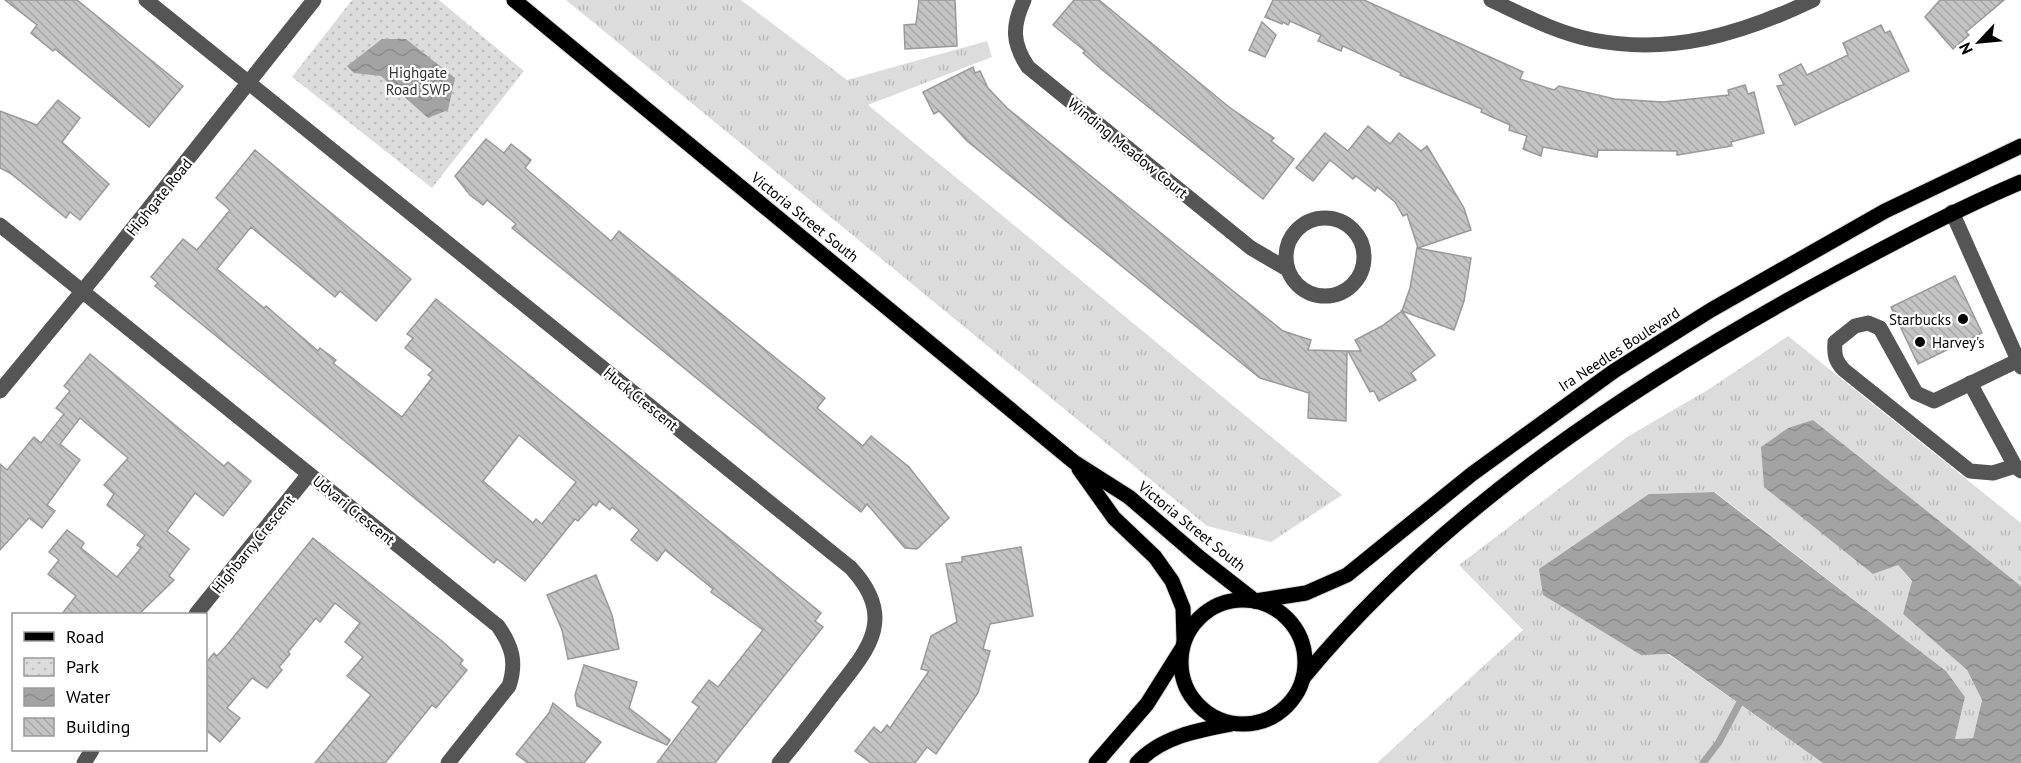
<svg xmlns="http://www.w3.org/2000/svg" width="2021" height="763" font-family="'PT Sans',sans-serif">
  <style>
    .grass { fill: url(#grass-tufts) }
    .park { fill: url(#park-dots) }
    .water { fill: url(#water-waves) }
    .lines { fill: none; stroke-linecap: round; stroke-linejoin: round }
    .stream { stroke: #a3a3a3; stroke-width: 7 }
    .building { fill: url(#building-back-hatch); stroke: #999; stroke-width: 1.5; fill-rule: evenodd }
    .major-casing { stroke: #dbdbdb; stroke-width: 17 }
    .minor { stroke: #555; stroke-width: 15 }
    .major { stroke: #000; stroke-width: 15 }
    .poi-dot { fill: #000; stroke: #fff; stroke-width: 2 }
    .labels { text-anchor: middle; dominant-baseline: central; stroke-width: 4.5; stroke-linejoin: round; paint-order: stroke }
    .park-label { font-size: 15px; fill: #333; stroke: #fff }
    .street-label { font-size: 15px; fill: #000; stroke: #fff }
    .poi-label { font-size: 15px; fill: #000; stroke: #fff; text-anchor: end }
  </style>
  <defs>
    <pattern id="grass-tufts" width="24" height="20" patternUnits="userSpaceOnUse" patternTransform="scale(1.5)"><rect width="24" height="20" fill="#dcdcdc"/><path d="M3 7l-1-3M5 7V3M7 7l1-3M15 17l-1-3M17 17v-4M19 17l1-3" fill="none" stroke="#bbb"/></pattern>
    <pattern id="park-dots" width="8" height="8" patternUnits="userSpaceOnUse" patternTransform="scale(1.5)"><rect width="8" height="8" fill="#dcdcdc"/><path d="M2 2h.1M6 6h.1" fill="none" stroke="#bbb" stroke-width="1.8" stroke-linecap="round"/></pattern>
    <pattern id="water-waves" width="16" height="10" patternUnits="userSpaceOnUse" patternTransform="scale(1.5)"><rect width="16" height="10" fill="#a3a3a3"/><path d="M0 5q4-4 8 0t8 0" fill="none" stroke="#8b8b8b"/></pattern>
    <pattern id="building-back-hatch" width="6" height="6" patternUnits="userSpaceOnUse" patternTransform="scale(1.5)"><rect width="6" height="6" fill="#c4c4c4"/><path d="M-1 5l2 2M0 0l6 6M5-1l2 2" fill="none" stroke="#a7a7a7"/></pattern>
  </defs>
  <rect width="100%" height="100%" fill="#fff"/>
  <g class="grass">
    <path d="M566,0H741L847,80L987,41L992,57L868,105L1342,495L1271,542L1207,526Z"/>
    <path d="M1788,336L2021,523V586L1813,420L1898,565L1912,582L1903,614L1967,670L1982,700L1973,738L1955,739L1965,697L1946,671L1715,492L1649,494L1641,655L1668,654L1823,763H1377L1523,630L1459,565L1627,437L1711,388Z"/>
  </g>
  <path class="park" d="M352,0H439L524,71L432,188L292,77Z"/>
  <g class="water">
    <path d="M382,39H406L455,78L448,110L428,118L381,76L354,73L347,66Z"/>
    <path d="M1813,420L2021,586V763H1823L1669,654L1641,655L1543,595L1539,569L1649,494L1714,492L1946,671L1965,697L1955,739L1973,738L1982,700L1967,670L1903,614L1912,581L1898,565L1873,574L1764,487L1761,447L1788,428Z"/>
  </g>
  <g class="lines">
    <path class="stream" d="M1703,763L1719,742L1739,704"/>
  </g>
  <g class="building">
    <path d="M5,0H77L183,86L149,127L55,49L53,51L31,33L37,25Z"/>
    <path d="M919,0H955L957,46L905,49L904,25L916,24Z"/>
    <path d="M1074,0H1099L1229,107L1274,138L1271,141L1294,159L1263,199L1101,69L1083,53L1085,51L1053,25Z"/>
    <path d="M1273,0H1364L1523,72L1520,79L1554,90L1559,86L1615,99L1663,102L1729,95L1728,90L1745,85L1748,94L1754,92L1764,133L1731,142L1732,146L1677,155V151L1598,150L1597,157L1543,147L1541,156L1523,149L1527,136L1509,130L1510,125L1481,112L1482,109L1400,75L1401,73L1343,46L1341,51L1318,41L1321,35L1290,21L1288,25L1283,22L1282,24L1265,17Z"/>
    <path d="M1940,0H2004L1966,32L1969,35L1953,49L1925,17Z"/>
    <path d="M1262,22L1276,35L1265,57L1249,50Z"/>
    <path d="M1881,25L1885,33L1890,31L1909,71L1795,125L1777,86L1784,85L1779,75L1801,64L1807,75L1848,55L1843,43Z"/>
    <path d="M973,67L975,73L980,71L988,88L1007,108L1187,254L1283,331L1311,340L1308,350L1347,351L1346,421L1308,418L1309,393L1260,378L967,141L939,111L934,114L923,92Z"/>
    <path d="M58,100L80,118L62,142L109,184L80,220L70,212L66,218L10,173L0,168V111L37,125Z"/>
    <path d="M1368,126L1390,144L1399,133L1421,151L1427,146L1464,208L1471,230L1418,248L1407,214L1403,216L1395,202L1377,187L1375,191L1356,176L1353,179L1330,160L1313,181L1296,168L1325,133L1348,151Z"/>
    <path d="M486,139L504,153L511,144L531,160L525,168L611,241L619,231L825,398L817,408L863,446L871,436L909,467L949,518L917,549L905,548L867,504L861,512L512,228L516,224L487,200L483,205L470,195L455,176Z"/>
    <path d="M255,150L411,279L376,321L340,291L335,297L251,227L217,269L264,308L266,306L318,351L320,348L336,360L333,363L402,417L432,378L428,375L433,370L405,348L413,338L407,334L436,299L821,613L815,621L823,627L715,763H657L699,707L692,702L709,680L718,687L763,630L711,592L713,589L665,550L657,561L631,540L639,530L612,507L610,510L599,501L596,506L593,504L578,521L575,519L525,581L497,559L494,563L155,286L158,283L151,277L183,239L197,250L230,210L216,198ZM519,435L576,482L542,524L536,519L533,523L483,481Z"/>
    <path d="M1417,248L1471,258L1464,301L1454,330L1402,311L1435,355L1411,373L1416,380L1379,401L1374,391L1370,392L1348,351H1361L1355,340L1382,326L1402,311L1410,288Z"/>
    <path d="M1955,276L1982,333L1918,364L1891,307Z"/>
    <path d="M90,354L224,466L228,462L251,481L223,516L195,493L167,531L189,549L169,576L174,580L138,615H61L76,596L48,574L59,560L49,552L67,530L84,543L81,548L117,577L141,548L137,545L145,535L107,505L114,494L104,485L128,458L80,418L60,444L80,460L47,505L55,511L42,528L29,518L0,550V464L7,470L34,437L41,443L64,414L56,408L70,391L64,386Z"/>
    <path d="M313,538L443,642L463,660L460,664L467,670L436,708L432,705L385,763H315L371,695L347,676L363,657L345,642L360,623L335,603L320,622L316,618L288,652L290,654L279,667L282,670L267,688L252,678L227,708L240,718L220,742L206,730V663L214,653L217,656L227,645Z"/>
    <path d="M1021,547L1033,616L990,624L983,649L990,651L978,693L936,754L927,747L915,763H871L855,751L874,727L881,733L887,725L890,728L929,671L921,669L931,636L957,622L946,564L962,562V557Z"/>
    <path d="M596,575L612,615L619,649L568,659L562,630L547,595Z"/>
    <path d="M584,665L637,682L629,708L670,740L667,745L577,706L575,695Z"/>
    <path d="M553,703L601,742L584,763H528L516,754L549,713Z"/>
  </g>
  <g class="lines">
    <defs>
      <g id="major">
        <path d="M514,0L1074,462L1129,497L1200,558L1255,601"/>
        <path d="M1079,469L1114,518L1155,557L1172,581L1183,608L1184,640"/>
        <circle cx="1243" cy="662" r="62"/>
        <path d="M1255,601L1306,593L1347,575L1472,474L1614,371L1711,310L1885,211L2021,146"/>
        <path d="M1303,678C1442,509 1639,380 1830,277C1893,243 1955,210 2021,182"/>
        <path d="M1096,763L1147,704L1181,650"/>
        <path d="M1137,763C1161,737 1198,730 1231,724"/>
      </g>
    </defs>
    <use href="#major" class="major-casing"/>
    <g class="minor">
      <path d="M146,0L851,568C897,618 869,649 834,693C816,717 798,740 779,763"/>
      <path d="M1024,0C1012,26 1012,43 1028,67L1251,248L1287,269"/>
      <path d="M1491,0C1523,15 1557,33 1593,40C1672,55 1742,34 1813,0"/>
      <path d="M1952,212L2021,367"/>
      <circle cx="1325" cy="257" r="39"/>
      <path d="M0,225L498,626C512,646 517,662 509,686L448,763"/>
      <path d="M1970,383L2015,466L2021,471"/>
      <path d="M0,391L99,271L314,0"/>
      <path d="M2015,466L1993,473L1970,471L1844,370C1835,361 1834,354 1835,342L1855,326L1868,323L1880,328L1916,393L1934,401L2021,359"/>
      <path d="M196,614L309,474"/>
      <path d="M84,763L92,750"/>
    </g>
    <use href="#major" class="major"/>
  </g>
  <g class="poi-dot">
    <circle cx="1963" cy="319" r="6"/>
    <circle cx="1920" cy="342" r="6"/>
  </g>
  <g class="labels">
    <g class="park-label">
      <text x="418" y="72">Highgate<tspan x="418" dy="17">Road SWP</tspan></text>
    </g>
    <g class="street-label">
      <text transform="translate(1128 148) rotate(39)">Winding Meadow Court</text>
      <text transform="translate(159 197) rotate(-51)">Highgate Road</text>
      <text transform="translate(805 217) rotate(39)">Victoria Street South</text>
      <text transform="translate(1619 349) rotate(-33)">Ira Needles Boulevard</text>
      <text transform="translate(641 399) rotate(39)">Huck Crescent</text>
      <text transform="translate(354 510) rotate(39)">Udvari Crescent</text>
      <text transform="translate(1192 526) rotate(39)">Victoria Street South</text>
      <text transform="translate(253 544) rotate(-51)">Highbarry Crescent</text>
    </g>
    <g class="poi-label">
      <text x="1951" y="319">Starbucks</text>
      <text x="1932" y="342" text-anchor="start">Harvey's</text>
    </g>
  </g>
  <rect x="12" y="613" width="195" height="138" fill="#ffffff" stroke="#999999" stroke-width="1.5"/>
  <rect x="24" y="632" width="30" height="9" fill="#000000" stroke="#999999" stroke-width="1.5"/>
  <text x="66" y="643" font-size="18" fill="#000000">Road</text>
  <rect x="24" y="658" width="30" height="18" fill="url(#park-dots)" stroke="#999999" stroke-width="1.5"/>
  <text x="66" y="673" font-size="18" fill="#000000">Park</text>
  <rect x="24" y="688" width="30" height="18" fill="url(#water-waves)" stroke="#999999" stroke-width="1.5"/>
  <text x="66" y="703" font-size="18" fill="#000000">Water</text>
  <rect x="24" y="718" width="30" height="18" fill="url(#building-back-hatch)" stroke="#999999" stroke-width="1.5"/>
  <text x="66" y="733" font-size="18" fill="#000000">Building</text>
  <g transform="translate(1979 42) rotate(244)" stroke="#ffffff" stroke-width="4.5" paint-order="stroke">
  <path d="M0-4.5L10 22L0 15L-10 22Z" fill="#000000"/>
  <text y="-9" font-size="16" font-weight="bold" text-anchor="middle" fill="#000000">N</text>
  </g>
</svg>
